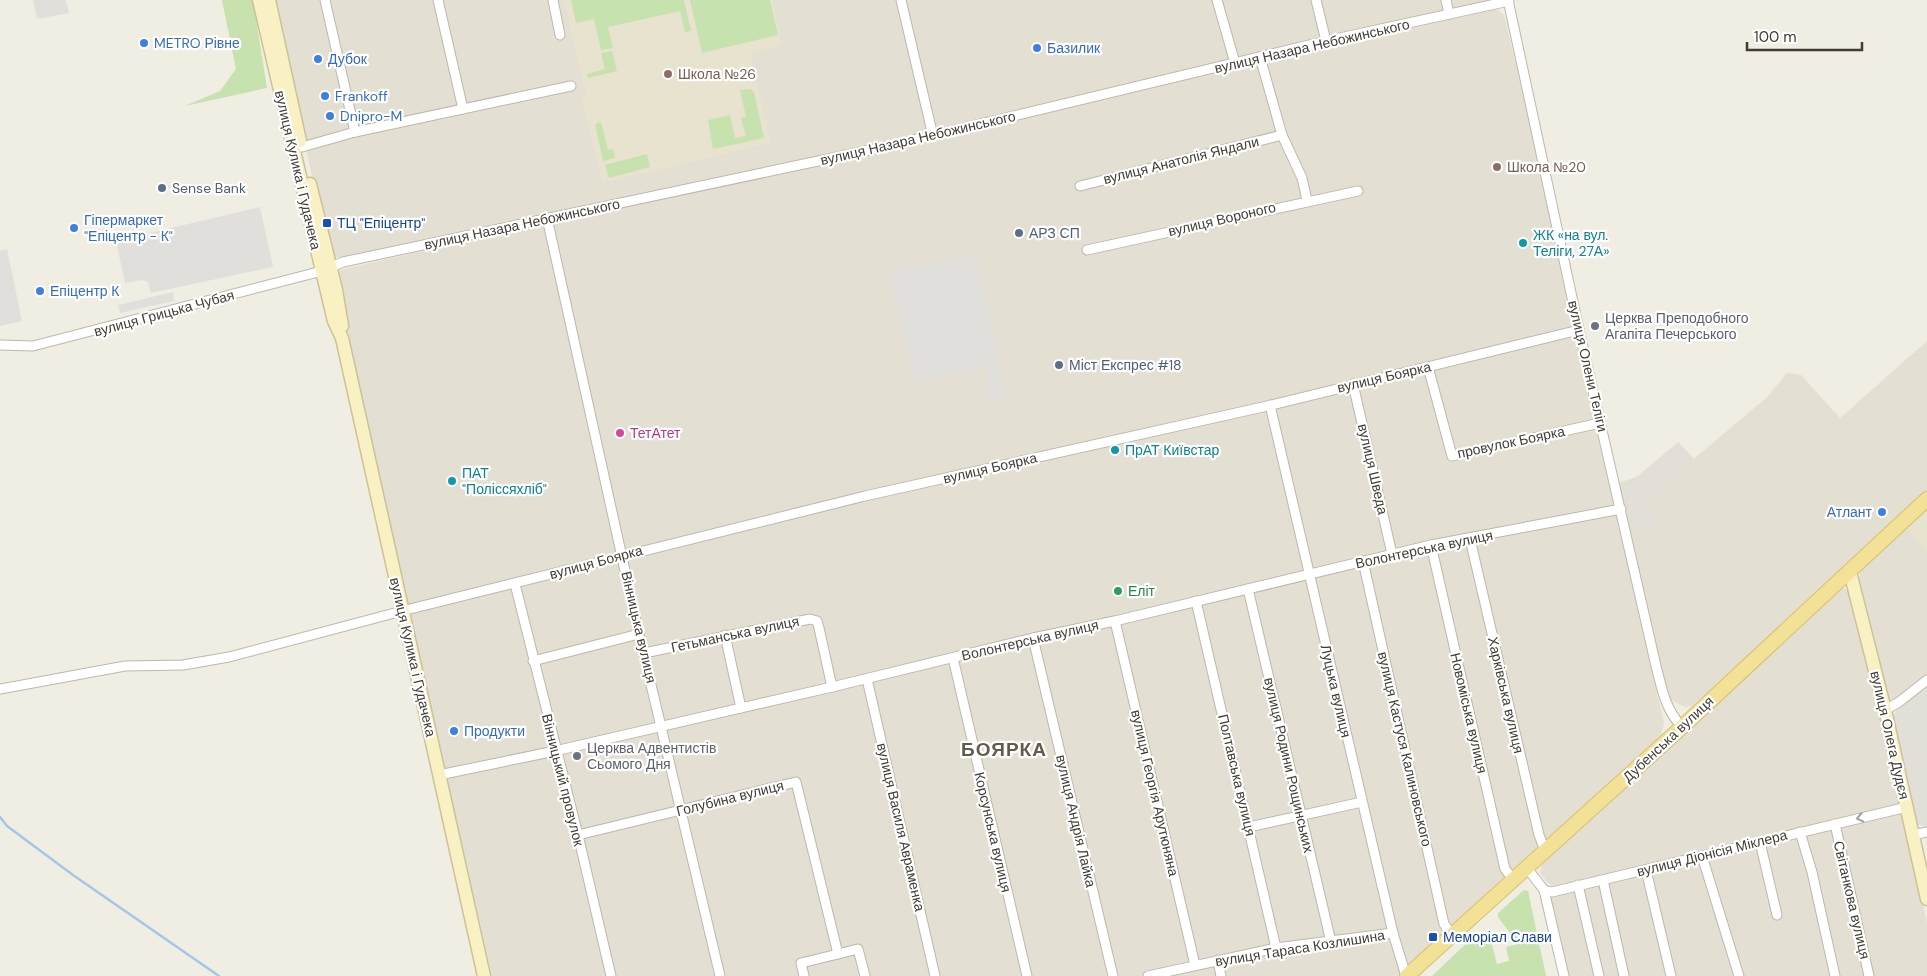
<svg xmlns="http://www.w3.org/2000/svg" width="1927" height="976" font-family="'DM Sans',sans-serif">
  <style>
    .residential { fill: #e3dfd2 }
    .industrial { fill: #e2ded8 }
    .education { fill: #e8e3ce }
    .green { fill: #c7e1af }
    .parking { fill: #e1dfdb }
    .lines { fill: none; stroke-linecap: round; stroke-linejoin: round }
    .stream { stroke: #a4c7e8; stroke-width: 2.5 }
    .street-casing { stroke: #bdb8aa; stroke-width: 11 }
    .secondary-casing { stroke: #ccc296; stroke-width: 15 }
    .primary-casing { stroke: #d7bf6a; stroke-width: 16 }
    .street { stroke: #fff; stroke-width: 9 }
    .secondary { stroke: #f9f0c4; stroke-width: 12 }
    .primary { stroke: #f4e198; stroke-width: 14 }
    .oneway { stroke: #a09e9a }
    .shop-dot { fill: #3f7fe0; stroke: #fff; stroke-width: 2 }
    .education-dot { fill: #8d6e63; stroke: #fff; stroke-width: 2 }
    .service-dot { fill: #5c6f8a; stroke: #fff; stroke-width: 2 }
    .transit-dot { fill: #1a4fb4; stroke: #fff; stroke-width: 2 }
    .culture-dot { fill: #0f9aa8; stroke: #fff; stroke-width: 2 }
    .worship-dot { fill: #6b7280; stroke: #fff; stroke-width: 2 }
    .hotel-dot { fill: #d1479c; stroke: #fff; stroke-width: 2 }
    .leisure-dot { fill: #2e9e5b; stroke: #fff; stroke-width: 2 }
    .labels { text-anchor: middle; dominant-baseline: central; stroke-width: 4.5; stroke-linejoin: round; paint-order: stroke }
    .shop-label { font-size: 14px; fill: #366cbe; stroke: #fff; text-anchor: start }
    .street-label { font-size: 14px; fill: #413d34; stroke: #fff }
    .education-label { font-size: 14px; fill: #785e54; stroke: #fff; text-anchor: start }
    .service-label { font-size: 14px; fill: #4e5e75; stroke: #fff; text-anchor: start }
    .transit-label { font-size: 14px; fill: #164399; stroke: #fff; text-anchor: start }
    .culture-label { font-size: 14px; fill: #0d838f; stroke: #fff; text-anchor: start }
    .worship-label { font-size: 14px; fill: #5b616d; stroke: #fff; text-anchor: start }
    .hotel-label { font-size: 14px; fill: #b23c85; stroke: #fff; text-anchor: start }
    .leisure-label { font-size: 14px; fill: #27864d; stroke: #fff; text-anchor: start }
    .district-label { font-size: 19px; font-weight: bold; letter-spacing: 1px; fill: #635c4c; stroke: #fff }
  </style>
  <rect width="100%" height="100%" fill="#f0ede3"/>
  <g class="residential">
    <path d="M272,0H1491L1314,39L826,155L343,258L333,256L317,198Z"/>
    <path d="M1496,8L1504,15L1523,93L1575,339L1664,723L1661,735L1398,976H492L372,446L338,282L337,273L340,270L1361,36Z"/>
    <path d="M1927,341V492L1692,706L1685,707L1670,700L1666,692L1619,483L1638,476L1678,442L1694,459L1767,397L1787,373L1801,375L1840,418Z"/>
    <path d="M1907,528L1927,550V674L1893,700L1888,698L1859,578L1861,571Z"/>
    <path d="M1843,588L1848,591L1853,600L1899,805L1555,887L1548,883L1540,873L1543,860L1839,589Z"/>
    <path d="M1901,813L1904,817L1927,923V976H1566L1549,896Z"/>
  </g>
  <g class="industrial">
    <path d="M1679,447L1692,463L1644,502L1659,521L1654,526L1634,531L1623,486L1640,480Z"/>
    <path d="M1927,685V827L1916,824L1893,719L1896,710Z"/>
  </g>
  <g class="education">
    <path d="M564,0H772L782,45L750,53L771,143L602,183L582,97L586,95Z"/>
    <path d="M1927,510V550L1907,528Z"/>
  </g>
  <g class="green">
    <path d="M222,0H253L267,88L185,106L220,91L236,69Z"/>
    <path d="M571,0H684L691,31L685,32L680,11L608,27L613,48L601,50L594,19L576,23Z"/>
    <path d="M690,0H770L778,35L702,53Z"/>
    <path d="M612,51L617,71L588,78L587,74L605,69L601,53Z"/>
    <path d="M750,89L754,92L764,138L713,149L708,120L730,115L735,138L746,136L741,118L746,117L740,90Z"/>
    <path d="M601,122L608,150L613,149L615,158L603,161L595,124Z"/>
    <path d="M647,154L650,167L609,178L605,165Z"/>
    <path d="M1524,890L1528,891L1546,976H1432L1473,937L1492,945L1497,964L1509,961L1506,947L1518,944L1498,917V913Z"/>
  </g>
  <g class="parking">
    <path d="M33,0H66L69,13L37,19Z"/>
    <path d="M260,207L273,267L151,293L148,282L142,280L125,283L116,241Z"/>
    <path d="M7,249L22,321L0,326V251Z"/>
    <path d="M976,255L1002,378L1009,397L988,401L986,367L915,383L888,269L921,266Z"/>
    <path d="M173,292L174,301L120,313L118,305Z"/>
  </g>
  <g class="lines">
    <path class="stream" d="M0,817L7,826L73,875L219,976"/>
    <defs>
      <g id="street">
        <path d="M325,0L355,132"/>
        <path d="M438,0L463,109"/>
        <path d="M553,0L560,35"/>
        <path d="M901,0L933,136"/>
        <path d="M1217,0L1235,63"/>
        <path d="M1316,0L1326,41"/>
        <path d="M1446,0L1449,14"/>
        <path d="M1508,0L1579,330L1656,666C1662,689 1665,709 1682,727"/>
        <path d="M1260,57L1282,135L1302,178L1307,200"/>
        <path d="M302,147L355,132L571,86"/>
        <path d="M1080,186L1282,135"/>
        <path d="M547,218L639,634L720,976"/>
        <path d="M1087,250L1358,191"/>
        <path d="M0,345L33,346L322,271L343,262L884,147L1326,41L1509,1"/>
        <path d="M1428,367L1452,456L1600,423"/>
        <path d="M1353,384L1392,554"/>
        <path d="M1270,405L1393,933L1406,976"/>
        <path d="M1470,539L1539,835L1545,851"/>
        <path d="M1431,545L1505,869L1513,879"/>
        <path d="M1363,561L1444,924L1452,935"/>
        <path d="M515,584L578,835L611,976"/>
        <path d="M1248,589L1331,942"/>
        <path d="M1196,601L1276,948"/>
        <path d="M1115,621L1195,965"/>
        <path d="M725,635L741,708"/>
        <path d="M1033,638L1113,976"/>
        <path d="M644,653L810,619L817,621L819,628L832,687"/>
        <path d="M953,658L1027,976"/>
        <path d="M533,661L639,634"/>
        <path d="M867,679L935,976"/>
        <path d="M0,689L125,666L183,665L229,657L402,611L865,496L1263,407L1579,330"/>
        <path d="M1885,710L1899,702L1927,680"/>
        <path d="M439,775L555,751L832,687L1033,638L1115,621L1431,545L1621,509"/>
        <path d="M1835,824L1869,976"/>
        <path d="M1249,827L1362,802"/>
        <path d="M1800,832L1812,872L1835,976"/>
        <path d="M578,835L796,782L838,954L858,949L865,976"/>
        <path d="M1913,835L1927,832"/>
        <path d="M1760,842L1777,915"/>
        <path d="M1702,856L1739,976"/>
        <path d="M1527,868L1544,890L1552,892L1907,807"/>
        <path d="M1646,870L1671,976"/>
        <path d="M1603,880L1624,976"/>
        <path d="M1578,885L1599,976"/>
        <path d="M1544,890L1564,976"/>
        <path d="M1218,960L1221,976"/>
        <path d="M804,976L801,963L838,954"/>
        <path d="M1148,976L1276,948L1393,933"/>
      </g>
      <g id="secondary">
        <path d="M259,0L322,271L334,321L342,338L484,976"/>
        <path d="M269,0L300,141"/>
        <path d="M310,184L336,290L342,326"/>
        <path d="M1850,572L1885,710L1927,899"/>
      </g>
      <path id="primary" d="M1407,976L1682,727L1927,499"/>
    </defs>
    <use href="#street" class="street-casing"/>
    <use href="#secondary" class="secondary-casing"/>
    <use href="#primary" class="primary-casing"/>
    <use href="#street" class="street"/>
    <use href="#secondary" class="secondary"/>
    <use href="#primary" class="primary"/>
  </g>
  <defs><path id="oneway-chevron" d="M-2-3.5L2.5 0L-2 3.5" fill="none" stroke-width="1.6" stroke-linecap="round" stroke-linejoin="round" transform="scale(1.25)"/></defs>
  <use class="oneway" href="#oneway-chevron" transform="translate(1860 818) rotate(167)"/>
  <g class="shop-dot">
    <circle cx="144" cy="43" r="5"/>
    <circle cx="1037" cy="48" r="5"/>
    <circle cx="318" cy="59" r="5"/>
    <circle cx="325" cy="96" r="5"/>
    <circle cx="330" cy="116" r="5"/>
    <circle cx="74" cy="228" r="5"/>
    <circle cx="40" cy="291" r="5"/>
    <circle cx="1882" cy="512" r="5"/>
    <circle cx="454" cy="731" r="5"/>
  </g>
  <g class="education-dot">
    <circle cx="668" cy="74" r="5"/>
    <circle cx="1497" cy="167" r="5"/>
  </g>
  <g class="service-dot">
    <circle cx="162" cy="188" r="5"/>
    <circle cx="1019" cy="233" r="5"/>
    <circle cx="1059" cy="365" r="5"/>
  </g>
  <g class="transit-dot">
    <rect x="322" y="218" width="10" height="10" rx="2.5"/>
    <rect x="1428" y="932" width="10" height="10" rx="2.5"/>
  </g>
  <g class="culture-dot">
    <circle cx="1523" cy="243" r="5"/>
    <circle cx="1115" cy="450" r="5"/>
    <circle cx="452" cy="481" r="5"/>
  </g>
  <g class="worship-dot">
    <circle cx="1595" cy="326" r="5"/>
    <circle cx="577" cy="756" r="5"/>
  </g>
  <circle class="hotel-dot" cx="620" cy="433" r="5"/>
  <circle class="leisure-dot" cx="1118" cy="591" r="5"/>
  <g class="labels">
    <g class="shop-label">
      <text x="154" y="43">METRO Рівне</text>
      <text x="1047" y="48">Базилик</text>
      <text x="328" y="59">Дубок</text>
      <text x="335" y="96">Frankoff</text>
      <text x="340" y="116">Dnipro-M</text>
      <text x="84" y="220">Гіпермаркет<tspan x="84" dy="16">"Епіцентр - К"</tspan></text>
      <text x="50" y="291">Епіцентр К</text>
      <text x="1872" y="512" text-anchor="end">Атлант</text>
      <text x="464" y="731">Продукти</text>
    </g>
    <g class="street-label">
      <text transform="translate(1312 46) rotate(-13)">вулиця Назара Небожинського</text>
      <text transform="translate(918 138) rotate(-13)">вулиця Назара Небожинського</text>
      <text transform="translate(1181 160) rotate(-14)">вулиця Анатолія Яндали</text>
      <text transform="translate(298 170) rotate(77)">вулиця Кулика і Гудачека</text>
      <text transform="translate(1222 219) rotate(-13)">вулиця Вороного</text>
      <text transform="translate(522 224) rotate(-12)">вулиця Назара Небожинського</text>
      <text transform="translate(164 313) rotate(-15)">вулиця Грицька Чубая</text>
      <text transform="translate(1588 366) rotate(77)">вулиця Олени Теліги</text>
      <text transform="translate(1384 377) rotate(-13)">вулиця Боярка</text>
      <text transform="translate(1511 442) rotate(-12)">провулок Боярка</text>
      <text transform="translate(990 468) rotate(-13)">вулиця Боярка</text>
      <text transform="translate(1373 469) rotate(77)">вулиця Шведа</text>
      <text transform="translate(1424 549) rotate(-12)">Волонтерська вулиця</text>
      <text transform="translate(596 562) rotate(-15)">вулиця Боярка</text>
      <text transform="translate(639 627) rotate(77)">Вінницька вулиця</text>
      <text transform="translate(735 634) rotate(-12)">Гетьманська вулиця</text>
      <text transform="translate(1030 640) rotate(-13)">Волонтерська вулиця</text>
      <text transform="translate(413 657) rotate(77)">вулиця Кулика і Гудачека</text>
      <text transform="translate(1336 691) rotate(77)">Луцька вулиця</text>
      <text transform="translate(1506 695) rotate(77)">Харківська вулиця</text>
      <text transform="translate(1469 713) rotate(77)">Новоміська вулиця</text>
      <text transform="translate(1890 735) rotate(77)">вулиця Олега Дудєя</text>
      <text transform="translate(1668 739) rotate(-43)">Дубенська вулиця</text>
      <text transform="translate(1405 749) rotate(77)">вулиця Кастуся Калиновського</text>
      <text transform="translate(1289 765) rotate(77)">вулиця Родини Рощинських</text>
      <text transform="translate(1237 775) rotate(77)">Полтавська вулиця</text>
      <text transform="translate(563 780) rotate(76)">Вінницький провулок</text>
      <text transform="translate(1155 793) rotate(77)">вулиця Георгія Арутюняна</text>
      <text transform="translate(730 798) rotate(-14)">Голубина вулиця</text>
      <text transform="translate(1076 821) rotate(77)">вулиця Андрія Лайка</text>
      <text transform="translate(901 827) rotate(77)">вулиця Василя Авраменка</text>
      <text transform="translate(993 832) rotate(77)">Корсунська вулиця</text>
      <text transform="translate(1712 853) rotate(-14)">вулиця Діонісія Міклера</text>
      <text transform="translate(1852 900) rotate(77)">Світанкова вулиця</text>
      <text transform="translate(1300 948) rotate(-9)">вулиця Тараса Козлишина</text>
    </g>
    <g class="education-label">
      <text x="678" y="74">Школа №26</text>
      <text x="1507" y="167">Школа №20</text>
    </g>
    <g class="service-label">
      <text x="172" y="188">Sense Bank</text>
      <text x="1029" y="233">АРЗ СП</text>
      <text x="1069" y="365">Міст Експрес #18</text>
    </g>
    <g class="transit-label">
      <text x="337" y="223">ТЦ "Епіцентр"</text>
      <text x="1443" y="937">Меморіал Слави</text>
    </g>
    <g class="culture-label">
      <text x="1533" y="235">ЖК «на вул.<tspan x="1533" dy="16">Теліги, 27А»</tspan></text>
      <text x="1125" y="450">ПрАТ Київстар</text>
      <text x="462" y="473">ПАТ<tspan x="462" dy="16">"Поліссяхліб"</tspan></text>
    </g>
    <g class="worship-label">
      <text x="1605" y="318">Церква Преподобного<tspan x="1605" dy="16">Агапіта Печерського</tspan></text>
      <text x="587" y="748">Церква Адвентистів<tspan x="587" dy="16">Сьомого Дня</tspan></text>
    </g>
    <g class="hotel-label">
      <text x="630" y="433">ТетАтет</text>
    </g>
    <g class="leisure-label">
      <text x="1128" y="591">Еліт</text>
    </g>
    <g class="district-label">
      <text x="1004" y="749">БОЯРКА</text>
    </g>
  </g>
  <path d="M1747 42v8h115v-8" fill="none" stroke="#413d34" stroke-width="2.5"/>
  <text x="1754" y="42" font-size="15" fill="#413d34" stroke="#ffffff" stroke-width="4" paint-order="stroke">100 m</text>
</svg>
